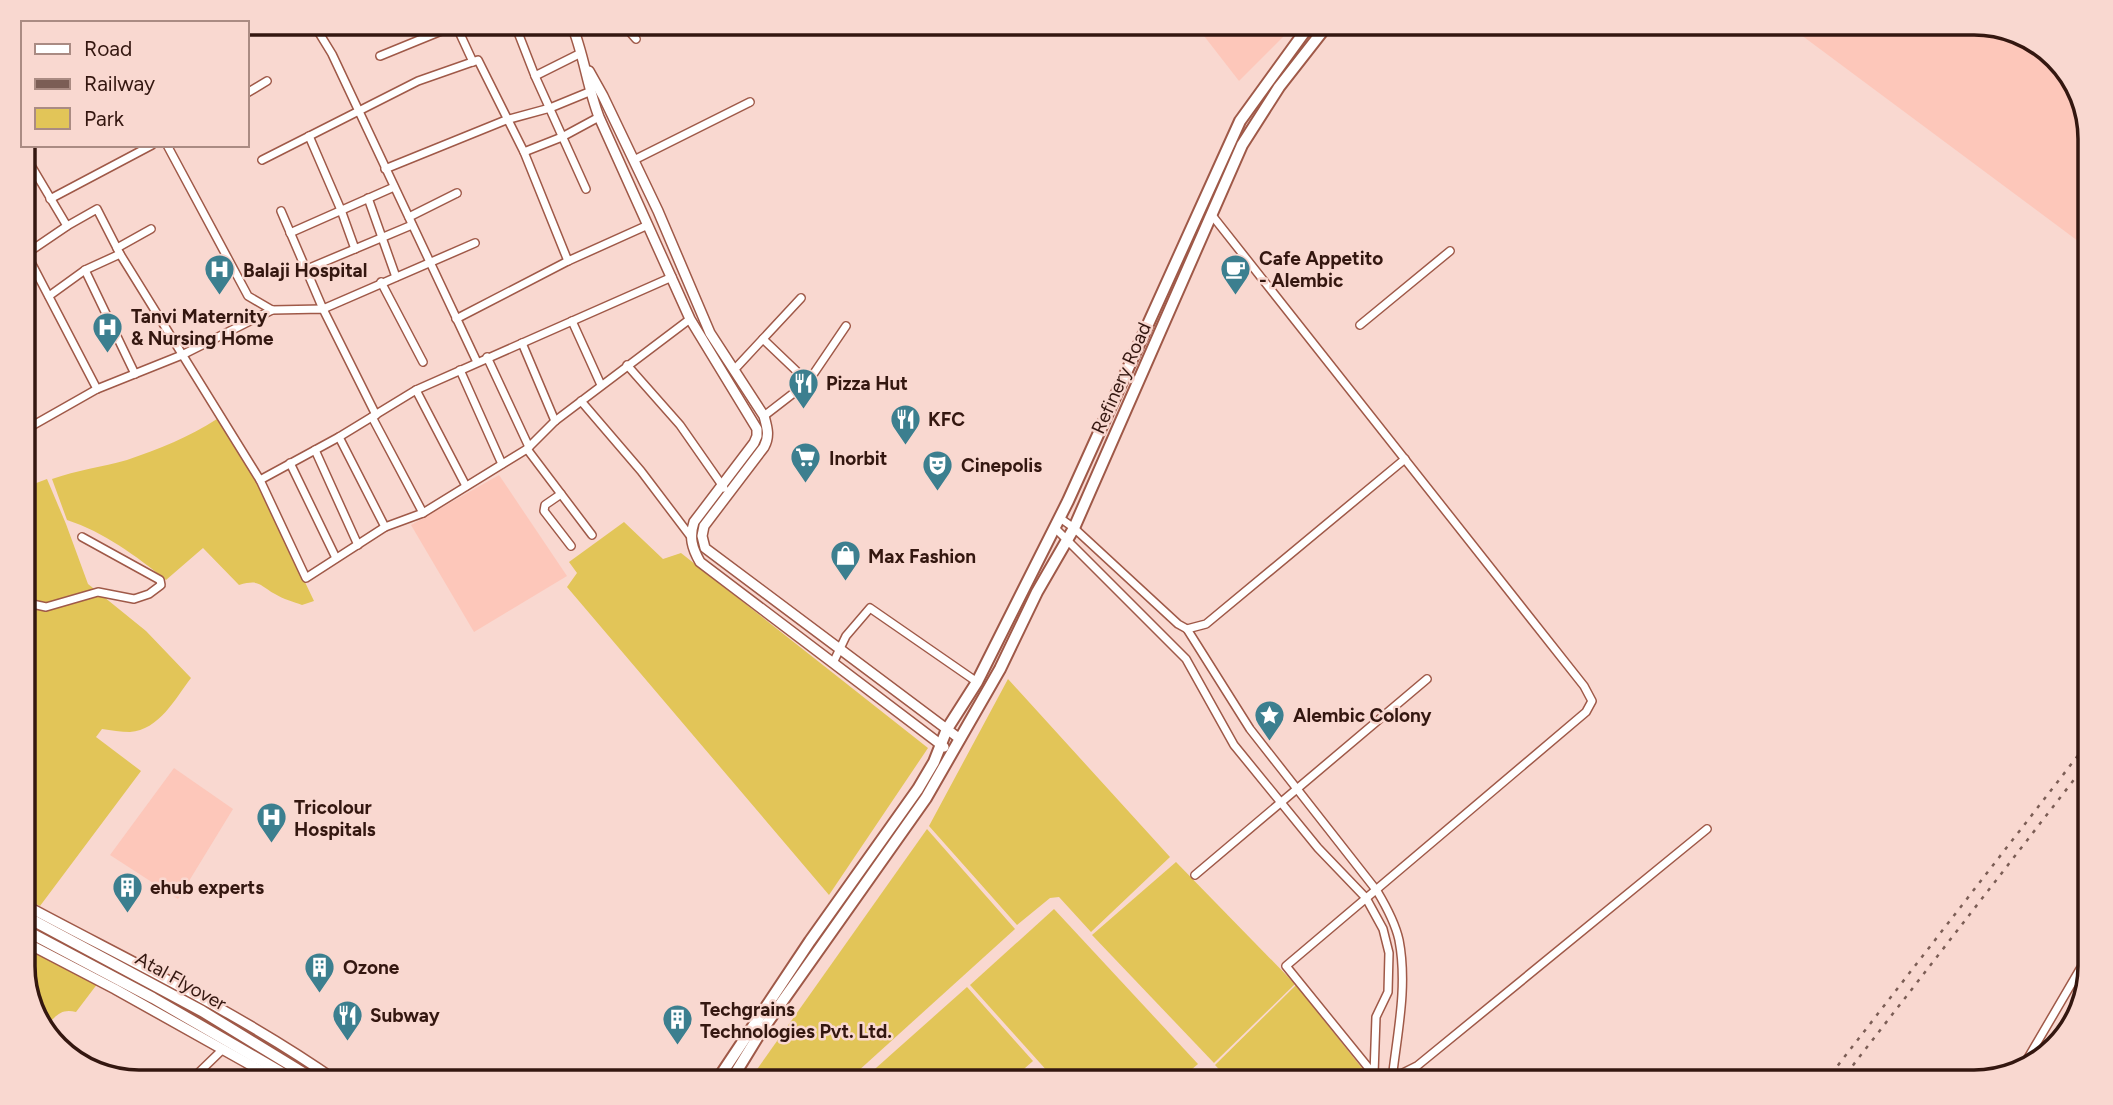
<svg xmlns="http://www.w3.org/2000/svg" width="2113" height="1105" font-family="Figtree,sans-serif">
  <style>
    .built { fill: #fdc7ba }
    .green { fill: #e2c558 }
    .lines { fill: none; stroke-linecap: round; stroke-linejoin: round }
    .minor-casing { stroke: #9f5948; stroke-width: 10 }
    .tertiary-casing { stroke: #9f5948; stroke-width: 12 }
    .primary-casing { stroke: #9f5948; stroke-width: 14 }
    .minor { stroke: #fff; stroke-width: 7 }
    .tertiary { stroke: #fff; stroke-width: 9 }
    .primary { stroke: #fff; stroke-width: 10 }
    .rail { stroke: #7b5d55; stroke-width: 2.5; stroke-dasharray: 3.5 7; stroke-linecap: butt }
    .labels { text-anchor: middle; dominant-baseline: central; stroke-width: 5; stroke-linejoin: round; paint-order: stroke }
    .poi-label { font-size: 19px; font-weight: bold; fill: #341710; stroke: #f9d8d0; text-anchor: start }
    .street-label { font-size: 19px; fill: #341710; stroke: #f9d8d0 }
    .rim { fill: none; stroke: #341710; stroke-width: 3.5 }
  </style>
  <rect width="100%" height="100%" fill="#f9d8d0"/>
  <g class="built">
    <path d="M1194,23H1297L1239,81Z"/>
    <path d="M1785,23H1974L2026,35L2071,75L2090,131V250Z"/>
    <path d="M499,475L567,576L474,632L411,525Z"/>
    <path d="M174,768L233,809L178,899L110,855Z"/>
  </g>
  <g class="green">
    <path d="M217,419L257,481L314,601L302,605C294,602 283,599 275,594C259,585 260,579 239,585L203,548L166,580C136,556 104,532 67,520L52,479C77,470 102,467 127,460C159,449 189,437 217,419Z"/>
    <path d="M47,479L66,524L88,584L146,631L191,678C175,699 159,730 130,732C121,732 111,730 102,729L96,737L141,771L40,906L23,898V488Z"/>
    <path d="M624,522L663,559L681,553L928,748L829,895L567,587L577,573L569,562Z"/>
    <path d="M1008,679L1170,857L1091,932L1059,897L1050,898L1017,925L929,826Z"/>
    <path d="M927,829L1015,929L846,1082H748Z"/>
    <path d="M1176,862L1295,984L1214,1063L1092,935Z"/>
    <path d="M1054,909L1198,1064L1177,1082H1057L970,985Z"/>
    <path d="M23,944L98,983L76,1012C61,1008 56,1016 46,1026L39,1022L23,974Z"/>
    <path d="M1296,985L1373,1082H1231L1215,1065Z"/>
    <path d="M967,987L1033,1061L1009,1082H872L867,1076Z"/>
  </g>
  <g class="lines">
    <defs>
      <g id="minor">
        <path d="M313,23L332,54L477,362"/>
        <path d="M455,23L473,62"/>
        <path d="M622,23L636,39"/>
        <path d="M318,32L340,23"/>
        <path d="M519,35L535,76L586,189"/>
        <path d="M380,56L456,25"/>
        <path d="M535,76L581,53"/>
        <path d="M247,93L267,81"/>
        <path d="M309,136L341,210L355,249"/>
        <path d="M167,145L248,296L272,310L323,309L376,415"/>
        <path d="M23,152L67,226"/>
        <path d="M524,152L562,137L599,117"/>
        <path d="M262,160L418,81L478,60L524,152L568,261"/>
        <path d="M634,160L750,102"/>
        <path d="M385,169L506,120L550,108L589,92"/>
        <path d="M368,198L396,277"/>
        <path d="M50,199L152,145"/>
        <path d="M281,211L323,309L475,243"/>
        <path d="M1211,214L1584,686L1592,701L1586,712L1286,966L1380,1082"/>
        <path d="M409,217L457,193"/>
        <path d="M290,233L394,187"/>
        <path d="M23,247L97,389"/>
        <path d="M117,248L151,229"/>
        <path d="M23,256L67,226L97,209L120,254L260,480L306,578L385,527L423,513L527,449L555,421L690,319"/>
        <path d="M307,269L412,225"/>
        <path d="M85,270L135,374"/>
        <path d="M381,282L423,362"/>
        <path d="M49,296L85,270L120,254"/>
        <path d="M456,319L568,261L648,225"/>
        <path d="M572,321L601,385"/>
        <path d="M1360,325L1450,251"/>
        <path d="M763,339L808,382"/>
        <path d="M522,343L555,421"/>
        <path d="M487,357L529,447"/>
        <path d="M627,365L680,425L724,488"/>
        <path d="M460,370L502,464"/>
        <path d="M734,370L801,298"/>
        <path d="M416,390L466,486"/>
        <path d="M581,401L641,471L691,537"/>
        <path d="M23,403L33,425"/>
        <path d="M764,416L808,382L846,326"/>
        <path d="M372,417L423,513"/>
        <path d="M23,431L97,389L182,355L272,310"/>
        <path d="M339,437L385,527"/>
        <path d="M527,449L592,535"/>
        <path d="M315,450L358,545"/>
        <path d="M290,463L336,558"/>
        <path d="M260,480L339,437L416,390L672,277"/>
        <path d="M561,494L545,505L544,511L571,546"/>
        <path d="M1060,518L1074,528L1178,624L1187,629L1250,729L1377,891C1386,906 1395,922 1399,940C1408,987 1397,1034 1392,1080"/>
        <path d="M1055,528L1186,659L1234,745L1318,848L1366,898L1383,929L1389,953L1388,992L1376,1017L1374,1074"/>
        <path d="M23,602L46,607L98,592L134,599L149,594L161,585L160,580L82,537"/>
        <path d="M1187,629L1206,624L1405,459"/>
        <path d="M833,663L846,636L870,608L977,682"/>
        <path d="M1195,875L1427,679"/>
        <path d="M2021,1070L2090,952"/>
        <path d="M189,1082L223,1049"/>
        <path d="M1385,1082L1417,1066L1707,829"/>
      </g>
      <g id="tertiary">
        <path d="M571,23C584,54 587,86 599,117L690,319L757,429V436L754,443L694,522C689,537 692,548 700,562L944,747"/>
        <path d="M589,71L603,96L658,211L710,333L764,416C767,427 770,436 764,447L704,526L702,536L705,548L960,739"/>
        <path d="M23,904C129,961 240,1013 338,1082"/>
        <path d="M23,941L115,989L281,1082"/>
      </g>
      <g id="primary">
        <path d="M23,915L202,1011L318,1082"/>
        <path d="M23,929L153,998L298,1082"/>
        <path d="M716,1082L810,941L918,789L934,762L947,729L977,682L1068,501L1240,121L1311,23"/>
        <path d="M730,1082L760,1033L926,798L1000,669L1037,592L1074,528L1242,145L1279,87L1329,23"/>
      </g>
    </defs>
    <use href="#minor" class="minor-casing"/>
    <use href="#tertiary" class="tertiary-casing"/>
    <use href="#primary" class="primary-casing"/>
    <use href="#minor" class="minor"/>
    <use href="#tertiary" class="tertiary"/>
    <use href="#primary" class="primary"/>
    <g class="rail">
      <path d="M1825,1082L2090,740"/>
      <path d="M1840,1082L2090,759"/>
    </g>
  </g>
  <defs>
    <symbol id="cafe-pin" viewBox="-11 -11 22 30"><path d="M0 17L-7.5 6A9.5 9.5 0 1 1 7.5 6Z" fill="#3c7f8f" stroke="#f9d8d0"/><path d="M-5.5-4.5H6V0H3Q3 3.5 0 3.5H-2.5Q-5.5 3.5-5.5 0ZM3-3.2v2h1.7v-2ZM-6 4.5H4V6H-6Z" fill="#fff"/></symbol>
    <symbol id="hospital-pin" viewBox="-11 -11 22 30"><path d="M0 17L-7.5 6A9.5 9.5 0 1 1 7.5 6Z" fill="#3c7f8f" stroke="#f9d8d0"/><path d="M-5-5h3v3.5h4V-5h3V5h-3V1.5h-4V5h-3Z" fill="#fff"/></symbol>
    <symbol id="restaurant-pin" viewBox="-11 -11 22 30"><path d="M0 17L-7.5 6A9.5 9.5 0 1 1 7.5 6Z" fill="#3c7f8f" stroke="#f9d8d0"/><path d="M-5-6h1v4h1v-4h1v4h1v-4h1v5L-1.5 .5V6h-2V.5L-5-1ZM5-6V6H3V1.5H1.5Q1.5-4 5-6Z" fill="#fff"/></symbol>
    <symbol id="supermarket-pin" viewBox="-11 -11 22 30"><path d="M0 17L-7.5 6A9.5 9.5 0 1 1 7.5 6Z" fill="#3c7f8f" stroke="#f9d8d0"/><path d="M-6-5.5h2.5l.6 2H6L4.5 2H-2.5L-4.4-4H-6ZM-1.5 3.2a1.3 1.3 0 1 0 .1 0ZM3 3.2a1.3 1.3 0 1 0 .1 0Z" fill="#fff"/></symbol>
    <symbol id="theatre-pin" viewBox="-11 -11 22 30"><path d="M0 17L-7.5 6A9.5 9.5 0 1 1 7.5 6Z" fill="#3c7f8f" stroke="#f9d8d0"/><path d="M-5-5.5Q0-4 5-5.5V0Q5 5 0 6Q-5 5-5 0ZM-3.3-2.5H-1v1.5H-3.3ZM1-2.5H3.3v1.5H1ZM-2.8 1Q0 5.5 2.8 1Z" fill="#fff"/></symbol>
    <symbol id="shop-pin" viewBox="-11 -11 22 30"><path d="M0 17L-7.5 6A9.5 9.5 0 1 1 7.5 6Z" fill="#3c7f8f" stroke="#f9d8d0"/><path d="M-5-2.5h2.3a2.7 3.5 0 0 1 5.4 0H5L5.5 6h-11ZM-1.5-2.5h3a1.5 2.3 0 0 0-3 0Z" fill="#fff"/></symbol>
    <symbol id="sight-pin" viewBox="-11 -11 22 30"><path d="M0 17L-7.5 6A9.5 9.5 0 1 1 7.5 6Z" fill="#3c7f8f" stroke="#f9d8d0"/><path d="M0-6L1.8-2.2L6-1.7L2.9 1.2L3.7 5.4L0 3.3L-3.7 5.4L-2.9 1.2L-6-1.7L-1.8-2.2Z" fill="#fff"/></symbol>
    <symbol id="building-pin" viewBox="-11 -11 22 30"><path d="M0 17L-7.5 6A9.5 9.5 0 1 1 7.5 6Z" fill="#3c7f8f" stroke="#f9d8d0"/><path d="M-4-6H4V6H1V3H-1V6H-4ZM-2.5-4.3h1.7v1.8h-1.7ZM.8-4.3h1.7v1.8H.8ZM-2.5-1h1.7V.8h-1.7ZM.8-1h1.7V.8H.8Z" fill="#fff"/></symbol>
  </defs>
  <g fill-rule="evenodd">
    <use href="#cafe-pin" x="1218" y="252" width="35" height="47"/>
    <use href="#hospital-pin" x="202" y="252" width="35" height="47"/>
    <use href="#hospital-pin" x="90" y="310" width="35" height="47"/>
    <use href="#restaurant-pin" x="786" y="366" width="35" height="47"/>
    <use href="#restaurant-pin" x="888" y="402" width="35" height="47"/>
    <use href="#supermarket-pin" x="788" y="440" width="35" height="47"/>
    <use href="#theatre-pin" x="920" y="448" width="35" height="47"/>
    <use href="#shop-pin" x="828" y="538" width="35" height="47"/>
    <use href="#sight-pin" x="1252" y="698" width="35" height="47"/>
    <use href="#hospital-pin" x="254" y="800" width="35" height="47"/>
    <use href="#building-pin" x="110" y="870" width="35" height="47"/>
    <use href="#building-pin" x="302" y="950" width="35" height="47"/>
    <use href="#restaurant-pin" x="330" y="998" width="35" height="47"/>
    <use href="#building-pin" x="660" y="1002" width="35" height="47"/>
  </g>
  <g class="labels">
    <g class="poi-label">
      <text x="1259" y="258">Cafe Appetito<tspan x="1259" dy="22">- Alembic</tspan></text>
      <text x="243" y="270">Balaji Hospital</text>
      <text x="131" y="316">Tanvi Maternity<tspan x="131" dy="22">&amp; Nursing Home</tspan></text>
      <text x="826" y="383">Pizza Hut</text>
      <text x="928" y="419">KFC</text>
      <text x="829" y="458">Inorbit</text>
      <text x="961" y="465">Cinepolis</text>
      <text x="868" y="556">Max Fashion</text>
      <text x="1293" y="715">Alembic Colony</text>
      <text x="294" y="807">Tricolour<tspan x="294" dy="22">Hospitals</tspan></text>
      <text x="150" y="887">ehub experts</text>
      <text x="343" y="967">Ozone</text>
      <text x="700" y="1009">Techgrains<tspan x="700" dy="22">Technologies Pvt. Ltd.</tspan></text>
      <text x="370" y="1015">Subway</text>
    </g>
    <g class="street-label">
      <text transform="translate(1121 378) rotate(-66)">Refinery Road</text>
      <text transform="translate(181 981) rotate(29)">Atal Flyover</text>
    </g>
  </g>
  <path d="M0 0H2113V1105H0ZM139 35H1974A104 104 0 0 1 2078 139V966A104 104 0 0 1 1974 1070H139A104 104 0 0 1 35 966V139A104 104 0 0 1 139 35Z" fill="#f9d8d0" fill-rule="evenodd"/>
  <path class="rim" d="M139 35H1974A104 104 0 0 1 2078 139V966A104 104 0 0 1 1974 1070H139A104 104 0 0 1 35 966V139A104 104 0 0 1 139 35Z"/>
  <rect x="21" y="21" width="228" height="126" fill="#f9d8d0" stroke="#aa8b83" stroke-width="2"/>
  <rect x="35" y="44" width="35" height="10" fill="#ffffff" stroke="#aa8b83" stroke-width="2"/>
  <text x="84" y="56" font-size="21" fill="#341710">Road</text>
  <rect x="35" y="79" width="35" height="10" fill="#7b5d55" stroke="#aa8b83" stroke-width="2"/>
  <text x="84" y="91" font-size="21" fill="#341710">Railway</text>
  <rect x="35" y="108" width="35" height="21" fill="#e2c558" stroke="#aa8b83" stroke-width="2"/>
  <text x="84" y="126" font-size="21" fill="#341710">Park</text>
</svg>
